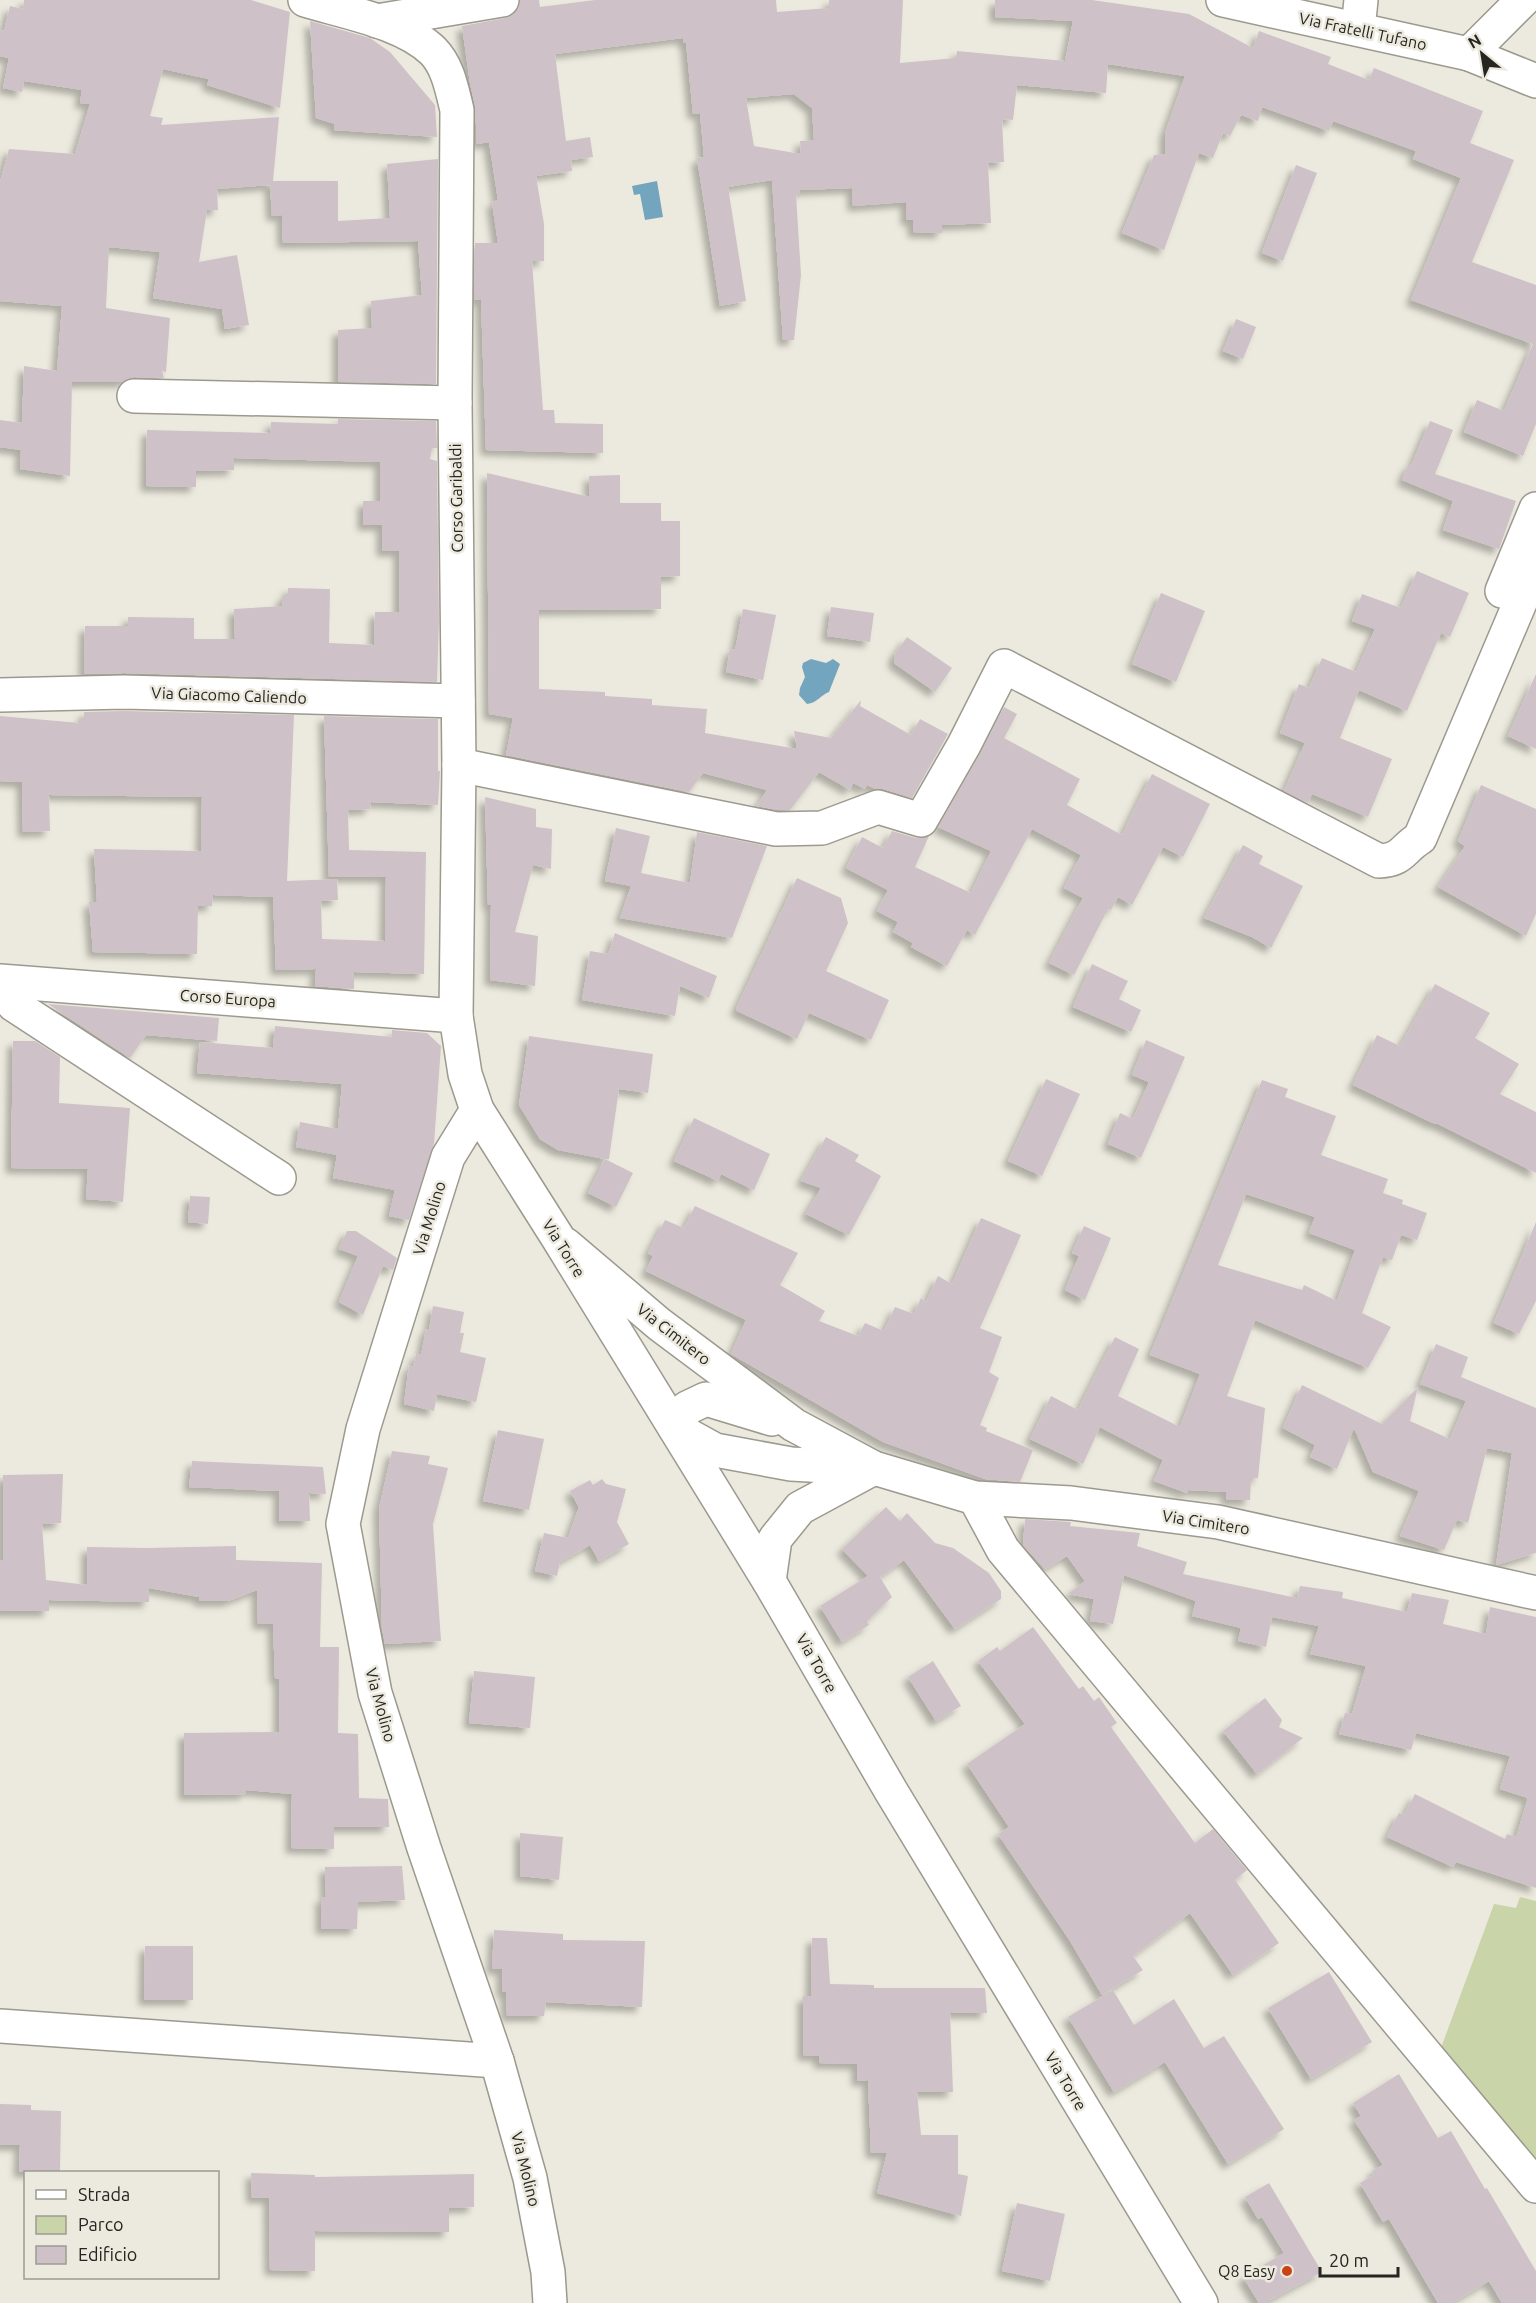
<svg xmlns="http://www.w3.org/2000/svg" width="1536" height="2303" font-family="Ubuntu,sans-serif">
  <style>
    .green { fill: #c9d4a8 }
    .water { fill: #74a5be }
    .building { fill: #cec2c8; fill-rule: evenodd; filter: url(#shadow) }
    .lines { fill: none; stroke-linecap: round; stroke-linejoin: round }
    .minor-casing { stroke: #9c998e; stroke-width: 36 }
    .major-casing { stroke: #9c998e; stroke-width: 36 }
    .minor { stroke: #fff; stroke-width: 33 }
    .major { stroke: #fff; stroke-width: 33 }
    .poi-dot { fill: #ca4312; stroke: #eceade; stroke-width: 2 }
    .labels { text-anchor: middle; dominant-baseline: central; stroke-width: 5; stroke-linejoin: round; paint-order: stroke }
    .street-label { font-size: 16px; fill: #262521; stroke: #eceade }
    .poi-label { font-size: 16px; fill: #262521; stroke: #eceade; text-anchor: end }
  </style>
  <defs>
    <filter id="shadow"><feDropShadow dx="-5.5" dy="5.5" stdDeviation="3" flood-color="#0004"/></filter>
  </defs>
  <rect width="100%" height="100%" fill="#eceade"/>
  <path class="green" d="M1520,1897L1536,1901V2172L1438,2056L1494,1904L1516,1908Z"/>
  <g class="water">
    <path d="M657,181L663,217L645,220L640,194L634,195L632,186Z"/>
    <path d="M811,659L826,663L833,659L840,664L829,692C821,695 817,703 807,704L799,695L800,688L805,677L802,667L803,663Z"/>
  </g>
  <g class="building">
    <path d="M24,0H251L290,12L280,108L207,85L209,79L163,69L150,116L163,118L161,125L279,117L273,181H338V221L390,218L387,164L438,159L436,384L338,382V330L372,328L371,301L422,295L418,241L283,243L282,215L272,216L270,185L217,189L218,210H207L199,262L237,255L249,325L225,329L222,309L153,298L160,252L109,247L106,308L170,318L166,372L162,371L164,378L134,377L122,382H72L70,476L20,469L21,450L0,447V420L22,423L24,366L57,371L62,306L0,301V182L9,149L75,154L90,104L80,103L82,90L24,81L22,92L3,88L9,58L0,56V30L4,31L10,6L23,9Z"/>
    <path d="M520,0H539L540,7L595,0H776L777,12L829,8V0H903L900,63L956,58L957,51L1065,61L1073,21L995,17V0H1092L1189,14L1253,48L1259,31L1331,57L1328,64L1369,80L1374,68L1483,111L1470,143L1514,160L1472,262L1536,285V424L1523,456L1464,432L1477,400L1504,411L1533,344L1411,300L1461,178L1413,159L1416,151L1333,121L1329,131L1262,107L1258,121L1241,115L1230,136L1223,133L1213,158L1199,153L1164,250L1122,233L1154,155L1165,154V133L1185,76L1108,64L1106,93L1017,85L1013,120L1002,119L1004,162L988,163L991,223L942,225V233L913,232V220H906V202L853,206L852,188L800,190V195H796L801,275L794,340H783L772,180L728,187L746,301L720,306L697,158L704,157L700,113L693,114L686,43H684L683,38L555,54L566,141L590,137L593,157L571,160L572,171L536,176L544,224V261H532L543,410H554L555,423L603,424V453L486,450L481,299L474,300L475,243H498L492,202L498,200L489,142L477,144L475,106L470,83L462,26L506,18L514,14L519,7ZM794,94L812,108L814,140L800,141L801,154L754,146L746,98Z"/>
    <path d="M310,21L370,38L390,52L435,105L437,137L334,130L335,124L316,118Z"/>
    <path d="M1296,165L1317,173L1283,261L1262,253Z"/>
    <path d="M1236,319L1256,327L1243,359L1223,351Z"/>
    <path d="M338,419L436,421L437,448H432L430,459L437,461L439,622L437,682L124,673L84,674L85,626H128V617L194,618V639H235L234,609L282,606V596H288V588L330,589L329,643L374,645L375,612H399V551H382V525H363V501H380V462L234,458V470L196,471V487L146,486L147,430L270,433L271,422L338,424Z"/>
    <path d="M1430,421L1453,430L1435,474L1516,501L1499,549L1443,530L1453,501L1402,480L1408,465L1411,466Z"/>
    <path d="M487,473L590,497L589,476L620,475V503H661V521H680V576L661,577V609L539,610V689L605,692V696L652,699V705L707,709L705,733L797,749L794,731L831,738L861,700L860,706L911,735L920,719L948,734L912,798L883,789H876L867,785L865,789L853,783L850,790L819,772L790,810H778L757,806L767,790L703,773L689,792L506,755L513,718L489,714Z"/>
    <path d="M1417,571L1469,593L1450,637L1441,633L1407,711L1359,690L1340,738L1392,759L1368,817L1312,794L1308,803L1284,791L1305,743L1280,733L1299,684L1309,688L1322,658L1356,672L1375,629L1352,621L1362,594L1401,608Z"/>
    <path d="M1161,593L1205,611L1176,682L1132,664Z"/>
    <path d="M831,607L874,613L870,642L827,636Z"/>
    <path d="M743,609L776,615L763,680L726,672L730,649L735,650Z"/>
    <path d="M907,637L952,668L935,692L894,663V655Z"/>
    <path d="M1536,674V749L1508,736Z"/>
    <path d="M1004,707L1017,714L1004,738L1080,779L1067,805L1122,835L1152,774L1210,804L1183,857L1163,847L1132,905L1118,897L1111,910L1108,909L1074,975L1049,963L1083,898L1064,888L1081,855L1032,829L975,935L967,930L947,966L911,947L913,943L893,932L898,922L877,911L888,890L846,868L862,837L883,848L892,831L916,838L929,836L915,867L971,893L991,851L938,827L980,754Z"/>
    <path d="M124,711L294,715L287,881L337,879L338,900L321,901L322,939L385,941L386,877H329L324,716L438,719V771H440L438,805L371,802L370,809L348,810L349,850L426,852L424,974L354,972V989L315,986L316,969L276,970L273,897L213,895L212,906H198L197,954L93,952L89,902H97L94,849L201,851L202,797L49,795L50,831L23,832L22,782L0,781V716L80,723V719H84V712Z"/>
    <path d="M1481,785L1536,809V914L1526,936L1438,887L1465,846L1458,841Z"/>
    <path d="M485,797L536,809V827L552,829L551,869L533,865L515,932L538,936L535,986L490,980L491,905H488Z"/>
    <path d="M616,828L650,836L641,873L690,883L697,832L767,846L732,938L620,918L631,886L605,881Z"/>
    <path d="M1243,845L1263,856L1259,864L1303,886L1271,948L1252,937L1204,918Z"/>
    <path d="M797,878L841,898L848,923L826,971L889,1000L871,1040L809,1013L797,1039L737,1011L736,1009Z"/>
    <path d="M615,933L717,976L709,998L680,986L675,1016L582,1000L590,951L608,954Z"/>
    <path d="M1092,964L1128,981L1119,999L1141,1010L1131,1032L1073,1007Z"/>
    <path d="M1435,984L1490,1013L1475,1038L1519,1064L1500,1094L1536,1112V1173L1436,1123L1435,1124L1353,1085L1377,1035L1400,1046Z"/>
    <path d="M48,1004L219,1018L217,1041L146,1035L130,1058Z"/>
    <path d="M275,1026L392,1037V1030L427,1033L441,1046L434,1144L409,1220L389,1216L395,1190L333,1178L337,1155L296,1147L300,1122L338,1129L342,1084L197,1073L200,1042L273,1048Z"/>
    <path d="M529,1036L653,1054L648,1093L619,1089L609,1159H605L633,1173L616,1207L588,1193L605,1159L558,1150L540,1139L519,1105Z"/>
    <path d="M1146,1040L1185,1057L1141,1158L1108,1144L1120,1113L1133,1119L1149,1082L1132,1075Z"/>
    <path d="M13,1041H35L60,1057L59,1103L130,1108L123,1202L86,1199L88,1169L11,1168Z"/>
    <path d="M1046,1079L1080,1094L1042,1176L1008,1161Z"/>
    <path d="M1262,1080L1288,1089L1285,1097L1336,1116L1321,1155L1388,1179L1383,1193L1403,1200L1402,1204L1427,1213L1417,1240L1401,1235L1392,1260L1383,1257L1362,1313L1391,1327L1368,1368L1255,1320L1227,1396L1265,1408L1258,1478H1251L1250,1500H1226L1227,1492L1188,1490L1187,1493L1154,1481L1163,1460L1100,1427L1083,1464L1030,1439L1051,1396L1078,1410L1115,1337L1139,1349L1118,1396L1180,1427L1200,1374L1150,1355ZM1246,1194L1315,1217L1309,1233L1355,1250L1337,1301L1304,1285L1302,1290L1218,1265Z"/>
    <path d="M694,1118L770,1154L754,1190L721,1174L718,1181L674,1161Z"/>
    <path d="M826,1137L859,1155L855,1161L881,1176L849,1235L806,1214L821,1188L801,1181Z"/>
    <path d="M190,1196L210,1197L208,1224L188,1222Z"/>
    <path d="M695,1206L798,1253L780,1285L825,1311L819,1321L858,1336L865,1323L884,1331L895,1307L914,1314L921,1298L926,1302L938,1276L952,1284L981,1218L1021,1235L980,1328L1002,1337L989,1372L999,1378L980,1425L987,1428L986,1431L1033,1450L1020,1482L985,1479L883,1442L731,1354L746,1320L646,1271L653,1256L648,1253L665,1220L684,1228Z"/>
    <path d="M1536,1222V1301L1519,1334L1494,1323Z"/>
    <path d="M1084,1226L1111,1238L1085,1300L1065,1290L1079,1256L1072,1253Z"/>
    <path d="M347,1231H356L397,1258L393,1270L383,1266L363,1315L339,1302L358,1256L339,1249Z"/>
    <path d="M433,1306L464,1312L460,1333H464L460,1352L486,1358L476,1402L437,1394L434,1411L404,1404L409,1365L413,1367L416,1354L421,1355L426,1329H429Z"/>
    <path d="M1436,1344L1468,1357L1461,1377L1536,1408V1553L1496,1565L1512,1453L1487,1448L1468,1523L1457,1520L1444,1550L1400,1536L1419,1491L1373,1472L1354,1428L1337,1469L1310,1457L1315,1445L1283,1428L1302,1385L1382,1424L1418,1387L1410,1421L1450,1439L1466,1401L1420,1384Z"/>
    <path d="M498,1430L544,1439L529,1510L483,1501Z"/>
    <path d="M392,1451L430,1456L428,1464L448,1468L433,1524L441,1641L385,1644L382,1629L379,1508Z"/>
    <path d="M192,1461L323,1467L326,1494L309,1493L310,1521H279V1491L189,1487Z"/>
    <path d="M63,1474L61,1523L42,1524L46,1580L87,1585V1547L148,1548L236,1546V1560L322,1563L320,1647H339L338,1733L358,1734L359,1798L388,1799L389,1827H334V1849L291,1848L292,1794L246,1790V1794L184,1795V1733L279,1732V1679L275,1678L273,1624H258L257,1590L228,1601H200L199,1597L149,1588V1602L49,1600V1611H0V1561L3,1560V1475Z"/>
    <path d="M602,1479L606,1484L626,1489L617,1522L629,1544L599,1561L590,1545L560,1562L557,1576L535,1571L544,1533L568,1538L579,1507L570,1491L590,1480L593,1485Z"/>
    <path d="M886,1507L900,1521L907,1513L935,1543L953,1548L989,1573L1001,1591V1599L955,1629L904,1560L880,1577L892,1597L867,1621L869,1625L842,1642L820,1606L868,1576L842,1549Z"/>
    <path d="M1025,1519L1071,1522L1070,1526L1140,1533L1137,1546L1187,1562L1183,1574L1297,1598L1300,1586L1343,1592L1342,1598L1407,1612L1412,1593L1449,1600L1443,1624L1486,1634L1490,1607L1536,1617V1888L1456,1862L1453,1867L1387,1837L1399,1813L1404,1815L1415,1794L1505,1839L1507,1834L1516,1837L1528,1798L1500,1789L1510,1756L1416,1733L1411,1750L1339,1734L1345,1713L1352,1714L1366,1666L1310,1654L1319,1626L1272,1617L1266,1647L1238,1641L1241,1628L1192,1616L1196,1601L1124,1575L1113,1624L1090,1621L1094,1599L1068,1594L1085,1581L1067,1556L1045,1569L1023,1545Z"/>
    <path d="M1033,1627L1079,1689L1083,1686L1094,1701L1099,1697L1117,1723L1111,1727L1195,1843L1213,1829L1247,1870L1235,1880L1279,1943L1233,1975L1190,1913L1133,1956L1143,1970L1102,1995L1070,1941L998,1834L1009,1827L967,1764L1025,1724L978,1661L997,1647L1000,1651Z"/>
    <path d="M933,1661L961,1706L936,1721L908,1677Z"/>
    <path d="M474,1671L535,1677L530,1728L469,1723Z"/>
    <path d="M1265,1698L1282,1720L1279,1727L1303,1738L1257,1774L1223,1731Z"/>
    <path d="M520,1833L563,1837L559,1880L520,1876Z"/>
    <path d="M402,1866L405,1900L358,1902L357,1929H321V1897L326,1898L325,1867Z"/>
    <path d="M494,1930L563,1934V1940L645,1941L642,2007L546,2002L544,2016H507L506,1992H502V1969H492Z"/>
    <path d="M812,1938H827L830,1984L874,1985V1988H985L987,2013H950L953,2092H917L921,2135H958V2174L968,2176L961,2216L877,2193L887,2153H871L868,2080L857,2081V2064L819,2063V2056L803,2055V1996H811Z"/>
    <path d="M145,1946H193V2000H144Z"/>
    <path d="M1329,1972L1372,2042L1311,2079L1268,2008Z"/>
    <path d="M1113,1990L1134,2025L1174,1999L1204,2048L1224,2036L1284,2129L1228,2164L1165,2062L1114,2092L1068,2017Z"/>
    <path d="M1399,2074L1438,2138L1451,2131L1485,2189L1487,2188L1536,2271V2303H1502L1489,2281L1452,2303H1438L1389,2219L1383,2222L1360,2183L1374,2175L1372,2171L1383,2165L1354,2120L1361,2116L1353,2103Z"/>
    <path d="M0,2104L31,2105V2110L61,2111L60,2172H19L20,2145H0Z"/>
    <path d="M251,2173L315,2175V2177L474,2174V2207L449,2208V2232L315,2231V2271L270,2270L269,2198H252Z"/>
    <path d="M1269,2183L1322,2272L1264,2303H1259L1243,2277L1284,2253L1262,2217L1258,2219L1245,2197Z"/>
    <path d="M1017,2203L1065,2214L1050,2281L1002,2271Z"/>
  </g>
  <g class="lines">
    <defs>
      <g id="minor">
        <path d="M305,0C344,12 403,22 433,51C448,66 452,90 457,110L455,403L459,765L456,1016"/>
        <path d="M1223,0L1469,54L1536,81"/>
        <path d="M377,21L502,0"/>
        <path d="M1358,29L1361,0"/>
        <path d="M1469,54L1523,0"/>
        <path d="M134,396L455,403"/>
        <path d="M1502,591L1536,509"/>
        <path d="M0,695L124,692L458,701"/>
        <path d="M459,765L776,829L822,828L878,807L921,820L964,745L1004,666L1379,861C1403,860 1402,849 1420,838L1536,565"/>
        <path d="M0,984L5,995L14,1005L279,1178"/>
        <path d="M477,1110L448,1157L363,1429L343,1524L375,1693L424,1848L497,2061L530,2178L548,2272L550,2303"/>
        <path d="M566,1245L659,1324L794,1425L874,1468L975,1498L1071,1503L1218,1522L1536,1593"/>
        <path d="M772,1419L706,1399L687,1408L675,1428L715,1450L791,1464L863,1468"/>
        <path d="M975,1498L1003,1550L1536,2186"/>
        <path d="M769,1581L775,1539L800,1508L874,1468"/>
        <path d="M0,2026L497,2061"/>
      </g>
      <path id="major" d="M0,981L456,1016L465,1074L477,1110L558,1238L769,1581L891,1791L1201,2303"/>
    </defs>
    <use href="#minor" class="minor-casing"/>
    <use href="#major" class="major-casing"/>
    <use href="#minor" class="minor"/>
    <use href="#major" class="major"/>
  </g>
  <circle class="poi-dot" cx="1287" cy="2271" r="6"/>
  <g class="labels">
    <g class="street-label">
      <text transform="translate(1363 31) rotate(12)">Via Fratelli Tufano</text>
      <text transform="translate(456 498) rotate(-91)">Corso Garibaldi</text>
      <text transform="translate(229 695) rotate(2)">Via Giacomo Caliendo</text>
      <text transform="translate(228 998) rotate(4)">Corso Europa</text>
      <text transform="translate(429 1218) rotate(-73)">Via Molino</text>
      <text transform="translate(564 1248) rotate(58)">Via Torre</text>
      <text transform="translate(674 1334) rotate(38)">Via Cimitero</text>
      <text transform="translate(1206 1522) rotate(9)">Via Cimitero</text>
      <text transform="translate(817 1663) rotate(60)">Via Torre</text>
      <text transform="translate(381 1705) rotate(75)">Via Molino</text>
      <text transform="translate(1066 2081) rotate(59)">Via Torre</text>
      <text transform="translate(526 2169) rotate(76)">Via Molino</text>
    </g>
    <g class="poi-label">
      <text x="1275" y="2271">Q8 Easy</text>
    </g>
  </g>
  <rect x="24" y="2171" width="195" height="108" fill="#eceade" stroke="#9d9b92" stroke-width="1.5"/>
  <rect x="36" y="2190" width="30" height="9" fill="#ffffff" stroke="#9d9b92" stroke-width="1.5"/>
  <text x="78" y="2201" font-size="18" fill="#262521">Strada</text>
  <rect x="36" y="2216" width="30" height="18" fill="#c9d4a8" stroke="#9d9b92" stroke-width="1.5"/>
  <text x="78" y="2231" font-size="18" fill="#262521">Parco</text>
  <rect x="36" y="2246" width="30" height="18" fill="#cec2c8" stroke="#9d9b92" stroke-width="1.5"/>
  <text x="78" y="2261" font-size="18" fill="#262521">Edificio</text>
  <g transform="translate(1482 54) rotate(330)" stroke="#eceade" stroke-width="4.5" paint-order="stroke">
  <path d="M0-4.5L10 22L0 15L-10 22Z" fill="#262521"/>
  <text y="-9" font-size="16" font-weight="bold" text-anchor="middle" fill="#262521">N</text>
  </g>
  <path d="M1320 2267v9h78v-9" fill="none" stroke="#262521" stroke-width="3"/>
  <text x="1329" y="2267" font-size="18" fill="#262521" stroke="#eceade" stroke-width="4.5" paint-order="stroke">20 m</text>
</svg>
